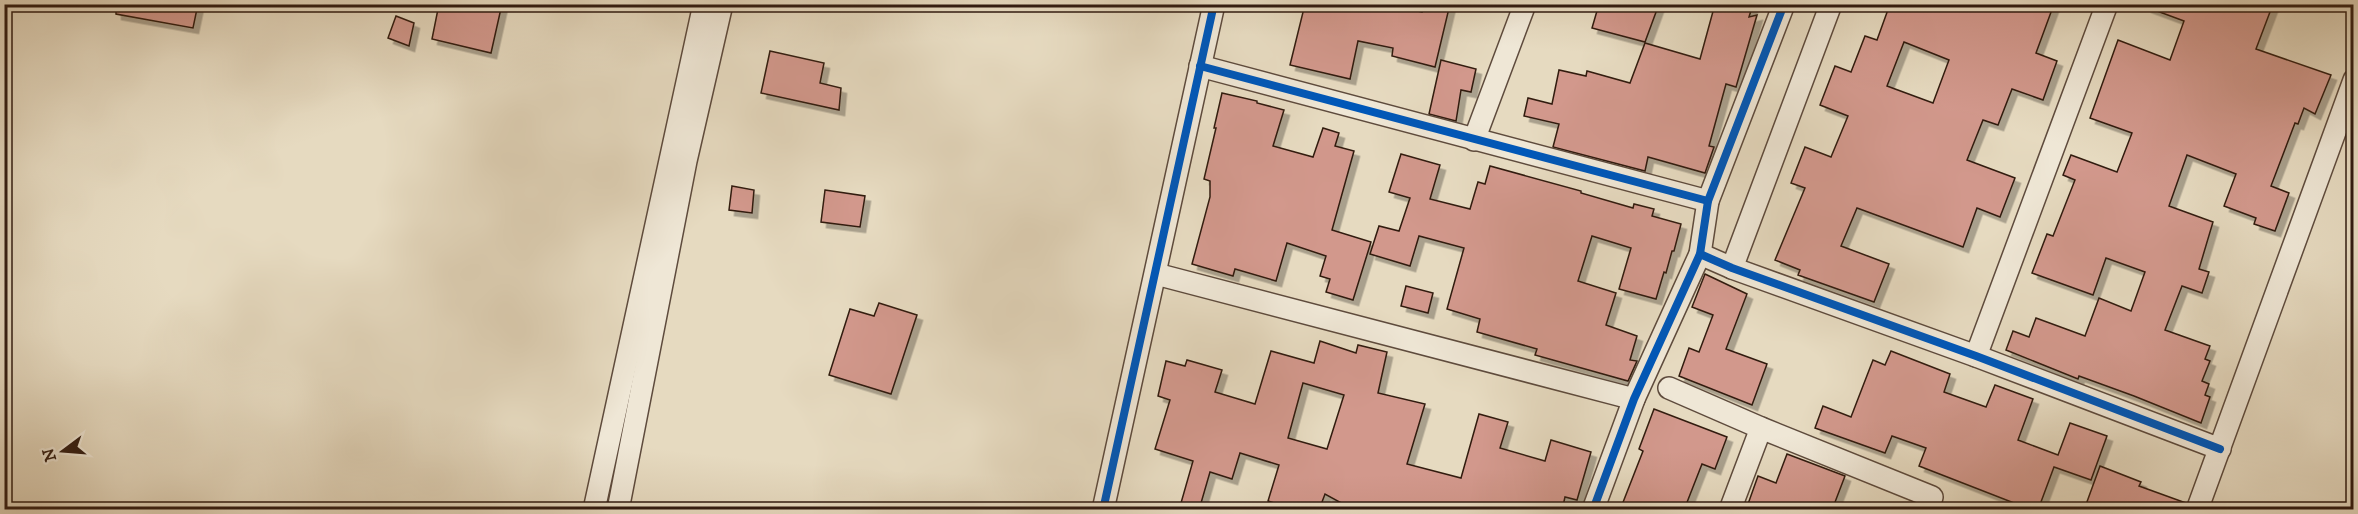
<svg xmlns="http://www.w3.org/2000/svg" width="2358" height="514" font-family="'IM FELL DW Pica',serif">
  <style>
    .building { fill: #d2988c; stroke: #311b11; stroke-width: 1.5; fill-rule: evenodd; filter: url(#shadow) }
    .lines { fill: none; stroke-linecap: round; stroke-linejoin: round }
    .minor-casing { stroke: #5e4b3d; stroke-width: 24 }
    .minor { stroke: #efe7d6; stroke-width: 21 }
    .cycleway-casing { stroke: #efe7d6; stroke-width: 11 }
    .cycleway { stroke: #0057b8; stroke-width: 8 }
  </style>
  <defs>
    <filter id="shadow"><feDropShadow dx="5.5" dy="5.5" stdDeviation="0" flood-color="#0004"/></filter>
  </defs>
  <rect width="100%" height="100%" fill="#e6dac0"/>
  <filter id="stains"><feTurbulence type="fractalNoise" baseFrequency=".00333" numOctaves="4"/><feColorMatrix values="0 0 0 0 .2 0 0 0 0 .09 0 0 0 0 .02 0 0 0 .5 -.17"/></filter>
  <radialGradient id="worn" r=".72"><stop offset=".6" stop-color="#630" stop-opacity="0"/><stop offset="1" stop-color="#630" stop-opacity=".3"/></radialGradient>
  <g class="building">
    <path d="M116,4H198L193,28L116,14Z"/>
    <path d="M439,4H502L491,53L432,39Z"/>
    <path d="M1305,4H1389L1422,12L1423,4H1450L1435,67L1392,56L1393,48L1358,41L1350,79L1290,65Z"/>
    <path d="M1599,4H1659L1645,42L1592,28Z"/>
    <path d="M1715,4H1753L1749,17L1757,15L1736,87L1726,84L1709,146L1714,147L1705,173L1648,157L1645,171L1553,147L1559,124L1524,116L1528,98L1552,104L1559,70L1586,76L1587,71L1630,83L1645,43L1700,59Z"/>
    <path d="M1890,4H2054L2036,53L2057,61L2043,100L2012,89L1998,125L1983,120L1967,160L2015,178L2000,217L1977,208L1963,247L1857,208L1841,246L1889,264L1874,302L1798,275L1800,270L1775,260L1805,188L1791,183L1805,147L1831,157L1848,116L1820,105L1835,66L1851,72L1865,36L1877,40ZM1904,42L1949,60L1933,103L1887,86Z"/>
    <path d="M2146,4H2273L2256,49L2331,75L2315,114L2304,108L2298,124L2295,123L2271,186L2289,193L2275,231L2254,224L2256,218L2224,206L2236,174L2187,155L2169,206L2213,222L2199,269L2209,272L2202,293L2182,286L2165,330L2210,346L2205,359L2210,361L2202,381L2209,384L2205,395L2210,397L2201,423L2134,396L2079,376L2078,379L2006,350L2013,331L2029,337L2036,318L2085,336L2099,298L2131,311L2145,272L2106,258L2093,295L2032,273L2047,234L2053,236L2075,180L2063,175L2071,155L2117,172L2132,133L2090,118L2118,40L2170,60L2184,21L2146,7Z"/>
    <path d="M396,16L414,23L409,46L388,38Z"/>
    <path d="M770,51L824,63L820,83L841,88L839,110L761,93Z"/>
    <path d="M1441,60L1476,69L1471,92L1461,90L1456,121L1429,114Z"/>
    <path d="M1222,93L1257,101V103L1284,110L1273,146L1313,157L1323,128L1339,133L1335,146L1354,151L1332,230L1371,242L1353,300L1326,292L1330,279L1320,276L1326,256L1287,243L1276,281L1235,269L1233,276L1192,264L1210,197V181L1204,179L1216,128H1214Z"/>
    <path d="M1401,154L1440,165L1430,199L1470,209L1478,182L1485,184L1490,166L1581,191V193L1633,208L1634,204L1654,209L1652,216L1681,224L1674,251H1672L1666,273L1664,272L1656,299L1619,289L1631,248L1592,236L1578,281L1616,293L1606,325L1637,336L1630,360L1637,361L1628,381L1535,355L1537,349L1477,332L1480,319L1447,309L1464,248L1419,236L1410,266L1370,254L1379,226L1399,231L1410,198L1389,192Z"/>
    <path d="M732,186L754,190L752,213L729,210Z"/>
    <path d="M825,190L865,196L860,227L821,222Z"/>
    <path d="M1705,274L1747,294L1726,349L1767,364L1752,405L1679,376L1689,348L1699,352L1713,315L1692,307Z"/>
    <path d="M1406,286L1433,293L1428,313L1401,306Z"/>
    <path d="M879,303L917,315L891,394L829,375L850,309L874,316Z"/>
    <path d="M1320,341L1356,353L1358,345L1387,352L1378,393L1425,404L1407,464L1461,478L1479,414L1508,422L1500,448L1545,461L1551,440L1591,452L1577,500L1565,497L1562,510H1354L1325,494L1319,510H1295L1268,501L1279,465L1240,453L1232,479L1210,472L1199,510H1179L1193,461L1155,449L1170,400L1158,396L1166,361L1185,366L1187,360L1222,370L1215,392L1255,404L1271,351L1314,363ZM1303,383L1344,395L1327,449L1288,438Z"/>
    <path d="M1891,351L1950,374L1944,392L1986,407L1995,385L2033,399L2018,440L2058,455L2070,423L2107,436L2091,480L2054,467L2038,510H2032L1919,466L1926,448L1892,436L1885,453L1815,428L1823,406L1851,417L1873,360L1885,365Z"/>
    <path d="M1654,409L1727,437L1715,469L1702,464L1684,510H1620L1643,451L1639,449Z"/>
    <path d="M1787,454L1845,476L1832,510H1761L1748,504L1758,476L1776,483Z"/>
    <path d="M2100,466L2141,482L2139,486L2186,503L2185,510H2084Z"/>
  </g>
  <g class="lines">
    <defs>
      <g id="minor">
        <path d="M1200,66L1708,201"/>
        <path d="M1474,140L1525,4"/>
        <path d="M1700,254L1732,268L1976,356L2220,449"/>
        <path d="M1732,268L1831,4"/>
        <path d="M1156,274L1634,399"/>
        <path d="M1976,356L2107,4"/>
        <path d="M1669,388L1761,428L1932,497L1928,510"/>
        <path d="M594,510L704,4"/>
        <path d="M618,510L686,161L722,4"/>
        <path d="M1103,510L1214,4"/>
        <path d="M1593,510L1634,399L1700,254L1708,201L1784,4"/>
        <path d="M1730,510L1761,428"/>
        <path d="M2197,510L2354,80"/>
      </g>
    </defs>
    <use href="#minor" class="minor-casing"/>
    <use href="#minor" class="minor"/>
    <defs>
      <g id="cycleway">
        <path d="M1200,66L1708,201"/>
        <path d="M1700,254L1732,268L1976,356L2220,449"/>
        <path d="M1103,510L1214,4"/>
        <path d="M1593,510L1634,399L1700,254L1708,201L1784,4"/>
      </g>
    </defs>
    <use href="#cycleway" class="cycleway-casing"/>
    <use href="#cycleway" class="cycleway"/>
  </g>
  <rect width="2358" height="514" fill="none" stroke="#e6dac0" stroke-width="24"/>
  <rect x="6" y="6" width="2346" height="502" fill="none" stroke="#311b11" stroke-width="3"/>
  <rect x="12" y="12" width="2334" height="490" fill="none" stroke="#311b11" stroke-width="1.5"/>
  <g transform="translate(63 451) rotate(254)" stroke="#efe7d6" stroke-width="4.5" paint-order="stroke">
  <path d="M0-4.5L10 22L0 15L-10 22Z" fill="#311b11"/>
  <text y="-9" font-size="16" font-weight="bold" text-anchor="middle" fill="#311b11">N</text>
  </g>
  <rect width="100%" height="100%" filter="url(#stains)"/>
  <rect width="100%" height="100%" fill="url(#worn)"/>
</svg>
